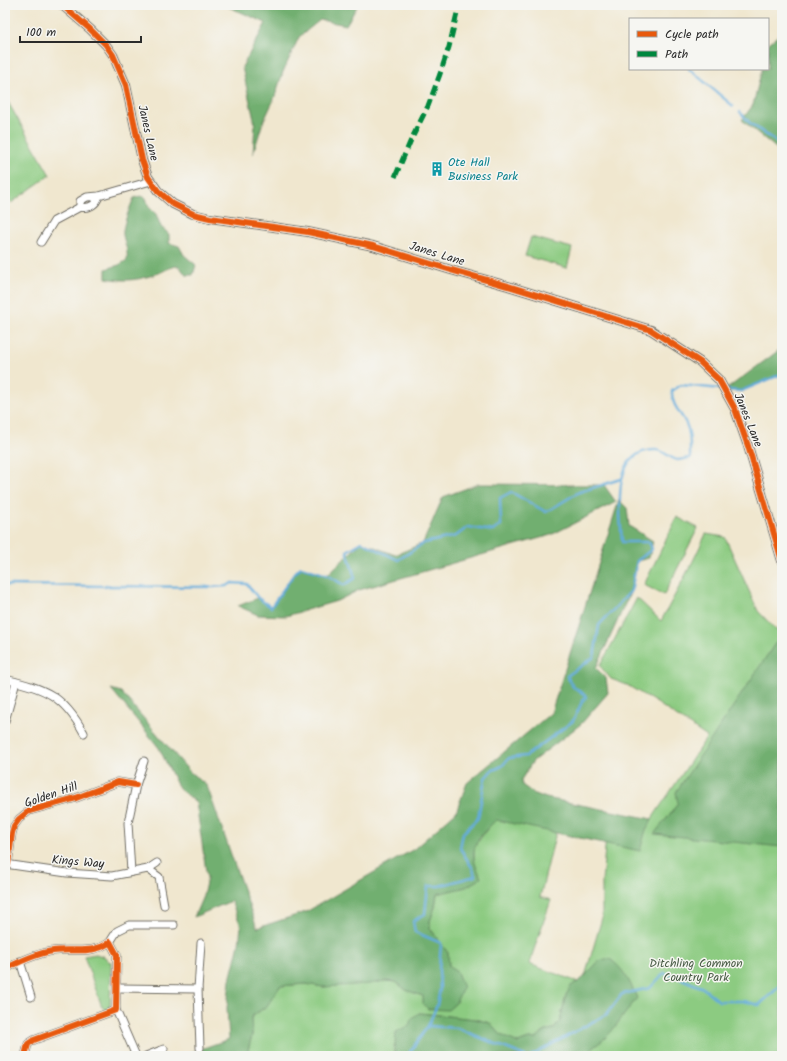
<svg xmlns="http://www.w3.org/2000/svg" width="787" height="1061" font-family="Kalam,sans-serif">
  <style>
    .green { fill: #8ccb81; stroke: #5c7b56 }
    .forest { fill: #71af6f; stroke: #4e6d4d }
    .lines { fill: none; stroke-linecap: round; stroke-linejoin: round }
    .stream { stroke: #63acdb; stroke-width: 2.5 }
    .minor-casing { stroke: #706d64; stroke-width: 9 }
    .tertiary-casing { stroke: #706d64; stroke-width: 10 }
    .minor { stroke: #fff; stroke-width: 7 }
    .tertiary { stroke: #fff; stroke-width: 8 }
    .quiet { stroke: #00873e; stroke-width: 5; stroke-dasharray: 10 5; stroke-linecap: butt }
    .cycleway-casing { stroke: #f6f6f2; stroke-width: 8 }
    .cycleway { stroke: #e8590c; stroke-width: 6 }
    .labels { text-anchor: middle; dominant-baseline: central; stroke-width: 3; stroke-linejoin: round; paint-order: stroke }
    .street-label { font-size: 12px; fill: #2b2b2b; stroke: #f6f6f2 }
    .culture-label { font-size: 12px; fill: #0d838f; stroke: #f6f6f2; text-anchor: start }
    .park-label { font-size: 12px; fill: #485b45; stroke: #f6f6f2 }
  </style>
  <rect width="100%" height="100%" fill="#f6f6f2"/>
  <filter id="ink" filterUnits="userSpaceOnUse"><feTurbulence type="fractalNoise" baseFrequency=".025" numOctaves="2"/><feDisplacementMap in="SourceGraphic" scale="8" xChannelSelector="R" yChannelSelector="G"/><feConvolveMatrix kernelMatrix="1 2 1 2 8 2 1 2 1" color-interpolation-filters="sRGB"/></filter>
  <filter id="wash" filterUnits="userSpaceOnUse"><feTurbulence type="fractalNoise" baseFrequency=".012" numOctaves="4" result="noise"/><feDisplacementMap in="SourceGraphic" scale="16" xChannelSelector="R" yChannelSelector="G"/><feGaussianBlur stdDeviation="0.9" result="paint"/><feColorMatrix in="noise" values="0 0 0 0 0 0 0 0 0 0 0 0 0 0 0 0 0 1.4 0 .05"/><feComposite in="paint" operator="in"/></filter>
  <g filter="url(#wash)">
    <rect width="100%" height="100%" fill="#f0e7cf"/>
    <g class="green">
      <path d="M5,97L50,175L11,203L5,197Z"/>
      <path d="M531,237L572,248L567,268L525,256Z"/>
      <path d="M677,517L698,528L664,595L644,585Z"/>
      <path d="M706,534L725,537L758,611L777,631L782,624V1056H512L598,1002L583,983L602,918V882L607,825L645,833L647,826L707,737L657,703L627,685L611,679L600,666L637,598L661,621L693,561Z"/>
      <path d="M496,819L556,832L540,897L551,900L529,964L578,982L566,995L560,1021L554,1029C546,1030 541,1033 536,1039H529L518,1043L501,1035L490,1023L475,1019L419,1013L394,1046V1056H251L248,1050L252,1035L251,1017C263,1011 274,997 280,986L306,984L323,987L385,981L396,982L406,990L423,996L449,967L448,953L430,928V921L435,907L437,893L466,887L474,858V848L484,833Z"/>
      <path d="M96,954L105,957L108,961L111,962L110,1009L105,1010L102,1007L84,956Z"/>
    </g>
    <g class="forest">
      <path d="M224,5H249L267,11L270,5H358L346,25L320,20L299,37L283,72L274,99L262,125L253,154L255,124L242,67L266,23Z"/>
      <path d="M782,32V153L742,120L753,105L762,69H768V44Z"/>
      <path d="M141,196L146,198L149,207L156,214L161,227L169,234V243L179,246L184,255L196,265L193,275H186L179,266C171,266 166,270 159,273C140,280 126,282 106,278V269L119,265L127,260C128,249 125,245 123,235C122,226 130,207 134,198Z"/>
      <path d="M782,348V374L741,391H724Z"/>
      <path d="M478,484L604,485L616,502L551,535L359,590L337,601L286,616L258,615L238,606L258,598L271,607L294,574L301,567L327,575L362,542L395,555L423,543L443,497Z"/>
      <path d="M619,500L627,508L629,526L653,541L649,558L637,561L631,591L596,668L606,678L608,693L581,724L533,761L521,780L522,785L533,793L546,798L652,819L645,833L640,851L496,820C487,829 472,842 474,857C474,864 479,871 481,878L466,887L437,894L435,907L430,921V928L448,953L449,967L457,972L463,988L455,1004L448,1010L428,1009L423,1004V996L406,990L396,982L385,981L370,984L323,987L306,984L280,986L267,1006L251,1017L252,1035L248,1050L251,1056H181L229,1039L227,1008L230,980L239,944L241,926L231,901L194,917L203,896L207,878L196,802L179,789L159,748L140,724L111,689L121,692L190,772L207,786L257,928L306,912L414,849L456,812L467,783L551,713Z"/>
      <path d="M782,633V847L654,834L671,813L678,803L676,792Z"/>
      <path d="M605,959H610C624,969 630,982 637,998L611,1032L602,1041L581,1056H394L396,1032L409,1026L411,1019L419,1013L475,1019L490,1023L501,1035L518,1043L529,1039H536C541,1033 546,1030 554,1029L560,1021L566,995L571,986L582,979L599,961Z"/>
    </g>
    <g class="lines">
      <g class="stream">
        <path d="M689,69L733,106"/>
        <path d="M740,112L750,123L782,146"/>
        <path d="M726,390L741,391L782,374"/>
        <path d="M5,585L213,587L227,586L232,583L247,584L258,598L271,607L294,574L301,567L327,575L344,585L355,578L347,551L362,542L398,560L424,543L456,536L468,527L493,531L501,525L500,498L511,492L546,512L579,492L621,479"/>
        <path d="M428,1026L457,1028L525,1056"/>
        <path d="M407,1056L428,1026L437,1005L440,989L439,970L441,943L415,932L413,921L425,914L428,886H439L475,876L473,869L460,848L463,833L478,818L485,778L491,771L502,766L509,758L526,756L573,721L582,702L586,697L579,690L573,687L567,676L594,657L599,625L631,591L637,561L652,549L649,542H622C620,513 610,450 655,450C664,450 670,459 678,460C681,460 687,458 690,458C690,448 691,435 687,426C682,413 671,406 672,391L681,385L721,389"/>
        <path d="M531,1056L607,1014L622,994L650,988L664,973L677,977L703,988L719,1001H743L759,1005L780,986H782"/>
      </g>
    </g>
  </g>
  <g filter="url(#ink)">
    <g class="lines">
      <defs>
        <g id="minor">
          <path d="M99,196C96,205 89,209 80,207V201L87,197L99,196L151,181"/>
          <path d="M41,242L54,221L80,207"/>
          <path d="M5,679C46,689 63,695 84,733"/>
          <path d="M5,721L16,682"/>
          <path d="M5,864L67,873L112,876L148,869L157,863"/>
          <path d="M8,864L12,833L14,826L19,819L29,811L76,798L118,782L136,785"/>
          <path d="M148,869L159,877L164,905"/>
          <path d="M131,872L128,823L136,785L144,761"/>
          <path d="M110,942L117,931L129,925H174"/>
          <path d="M20,961L31,997"/>
          <path d="M9,967C23,960 38,953 53,951C72,948 93,955 110,942L117,955L116,1010L34,1040L28,1044L25,1056"/>
          <path d="M117,988L198,989"/>
          <path d="M116,1010L136,1056"/>
          <path d="M200,1048L198,989L201,943"/>
          <path d="M146,1056L164,1049"/>
        </g>
        <path id="tertiary" d="M62,5L90,29L106,45L113,55L126,85L142,160L148,177L158,191L173,204L193,214L210,218L308,232L373,246L451,270L508,286L651,330L700,362L719,380L735,409L748,446L782,561"/>
      </defs>
      <use href="#minor" class="minor-casing"/>
      <use href="#tertiary" class="tertiary-casing"/>
      <use href="#minor" class="minor"/>
      <use href="#tertiary" class="tertiary"/>
      <path class="quiet" d="M395,177L411,140L428,106L440,74L449,47L459,5"/>
      <defs>
        <g id="cycleway">
          <path d="M62,5L90,29L106,45L113,55L126,85L142,160L148,177L158,191L173,204L193,214L210,218L308,232L373,246L451,270L508,286L651,330L700,362L719,380L735,409L748,446L782,561"/>
          <path d="M8,864L12,833L14,826L19,819L29,811L76,798L118,782L136,785"/>
          <path d="M9,967C23,960 38,953 53,951C72,948 93,955 110,942L117,955L116,1010L34,1040L28,1044L25,1056"/>
        </g>
      </defs>
      <use href="#cycleway" class="cycleway-casing"/>
      <use href="#cycleway" class="cycleway"/>
    </g>
  </g>
  <defs>
    <symbol id="building-bare" viewBox="-9 -9 18 18"><path d="M-4-6H4V6H1V3H-1V6H-4ZM-2.5-4.3h1.7v1.8h-1.7ZM.8-4.3h1.7v1.8H.8ZM-2.5-1h1.7V.8h-1.7ZM.8-1h1.7V.8H.8Z" fill="#0f9aa8" stroke="#f6f6f2" stroke-width="2.5" paint-order="stroke"/></symbol>
  </defs>
  <g fill-rule="evenodd">
    <use href="#building-bare" x="427" y="159" width="20" height="20"/>
  </g>
  <g class="labels">
    <g class="street-label">
      <text transform="translate(148 133) rotate(77)">Janes Lane</text>
      <text transform="translate(437 254) rotate(17)">Janes Lane</text>
      <text transform="translate(748 420) rotate(68)">Janes Lane</text>
      <text transform="translate(51 795) rotate(-19)">Golden Hill</text>
      <text transform="translate(78 862) rotate(5)">Kings Way</text>
    </g>
    <g class="culture-label">
      <text x="448" y="162">Ote Hall<tspan x="448" dy="14">Business Park</tspan></text>
    </g>
    <g class="park-label">
      <text x="696" y="963">Ditchling Common<tspan x="696" dy="14">Country Park</tspan></text>
    </g>
  </g>
  <rect width="787" height="1061" fill="none" stroke="#f6f6f2" stroke-width="20"/>
  <rect x="629" y="18" width="140" height="52" fill="#f6f6f2" stroke="#a5a5a2"/>
  <rect x="637" y="31" width="20" height="6" fill="#e8590c" stroke="#a5a5a2"/>
  <text x="665" y="38" font-size="12" fill="#2b2b2b">Cycle path</text>
  <rect x="637" y="51" width="20" height="6" fill="#00873e" stroke="#a5a5a2"/>
  <text x="665" y="58" font-size="12" fill="#2b2b2b">Path</text>
  <path d="M20 36v6h121v-6" fill="none" stroke="#2b2b2b" stroke-width="2"/>
  <text x="26" y="36" font-size="12" fill="#2b2b2b" stroke="#f6f6f2" stroke-width="3" paint-order="stroke">100 m</text>
</svg>
